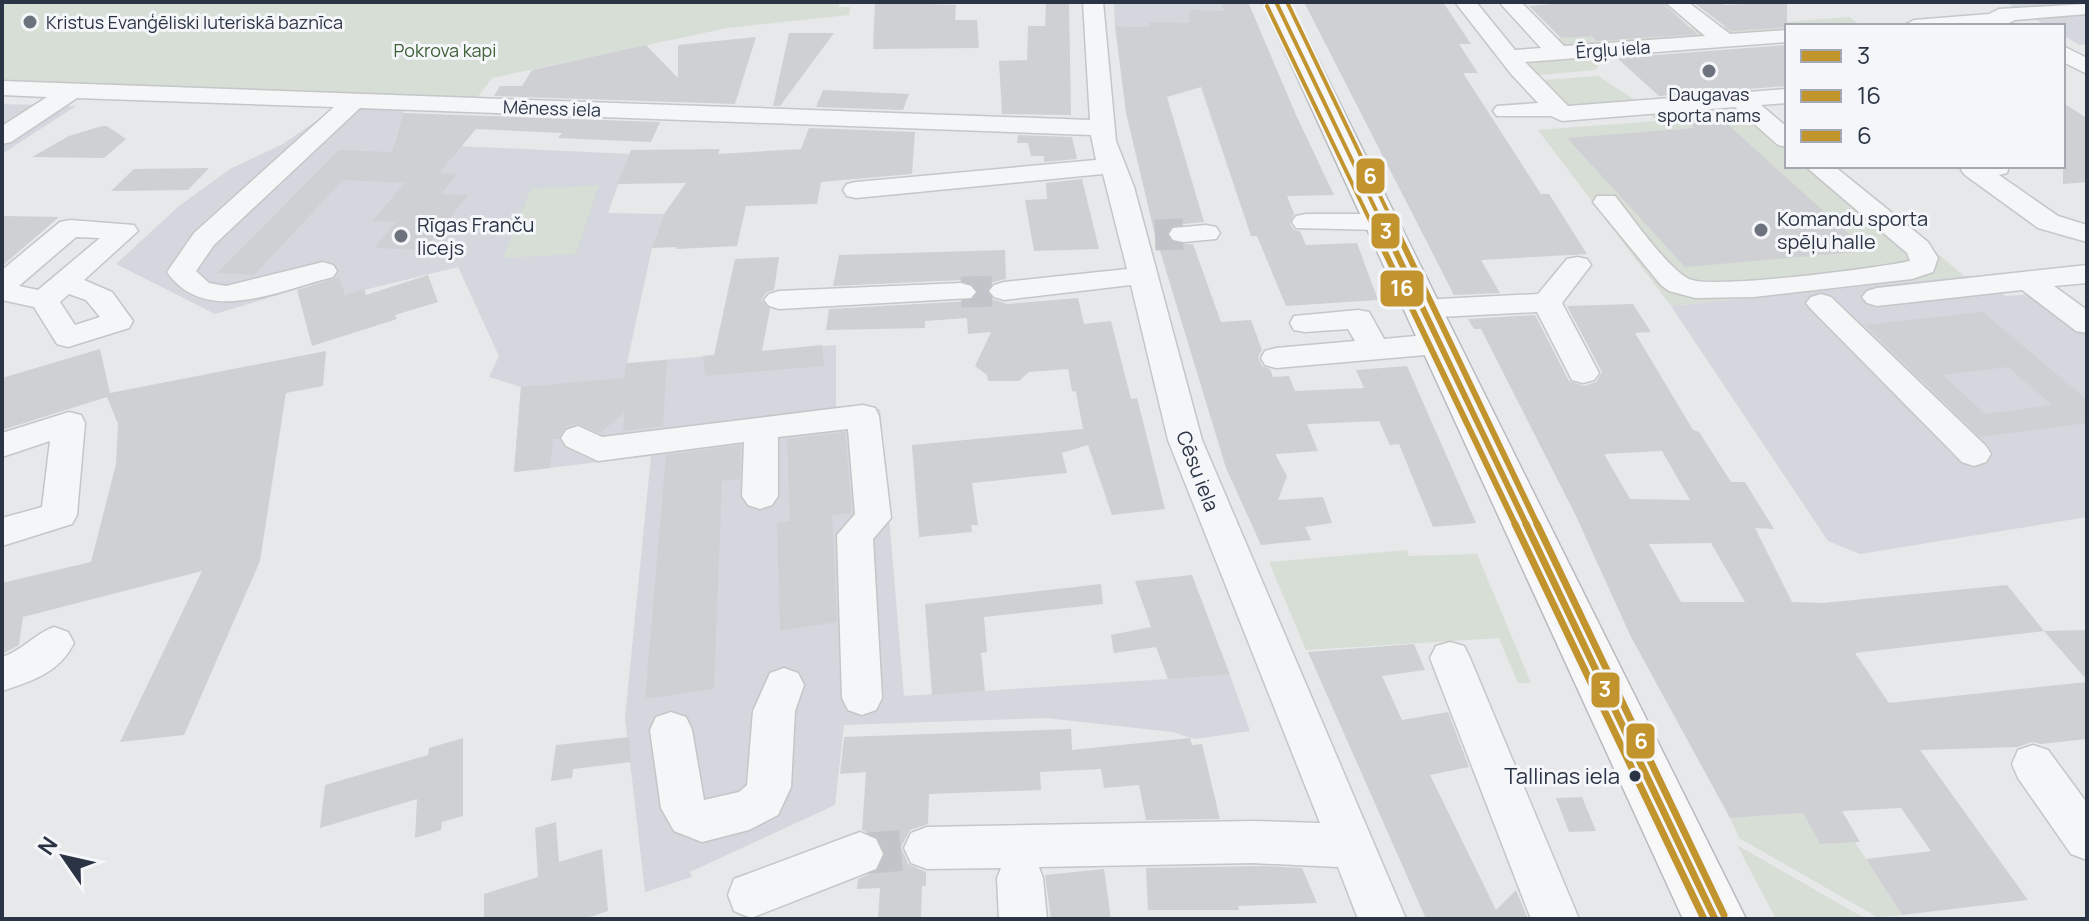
<svg xmlns="http://www.w3.org/2000/svg" width="2089" height="921" font-family="Manrope,sans-serif">
  <style>
    .built { fill: #d4d7dd }
    .green { fill: #d6ded6 }
    .building { fill: #ced0d3; fill-rule: evenodd }
    .lines { fill: none; stroke-linecap: round; stroke-linejoin: round }
    .minor-tunnel-far1 { stroke: #c1c4c9; stroke-width: 31; stroke-dasharray: 31 16; stroke-linecap: butt }
    .minor-tunnel { stroke: #c1c4c9; stroke-width: 41; stroke-dasharray: 41 21; stroke-linecap: butt }
    .minor-casing { stroke: #c4c6c8; stroke-width: 3 }
    .highway-casing { stroke: #b8bbbf; stroke-width: 3 }
    .minor { fill: #f5f6f7; fill-rule: evenodd }
    .highway { fill: #f8f8f8; fill-rule: evenodd }
    .bus-1-far2-casing { stroke: #f4f6f9; stroke-width: 8 }
    .bus-1-far1-casing { stroke: #f4f6f9; stroke-width: 12 }
    .bus-1-casing { stroke: #f4f6f9; stroke-width: 13 }
    .bus-2-far2-casing { stroke: #f4f6f9; stroke-width: 8 }
    .bus-2-far1-casing { stroke: #f4f6f9; stroke-width: 12 }
    .bus-2-casing { stroke: #f4f6f9; stroke-width: 13 }
    .bus-3-far2-casing { stroke: #f4f6f9; stroke-width: 8 }
    .bus-3-far1-casing { stroke: #f4f6f9; stroke-width: 12 }
    .bus-3-casing { stroke: #f4f6f9; stroke-width: 13 }
    .bus-1-far2 { stroke: #c2942e; stroke-width: 4 }
    .bus-1-far1 { stroke: #c2942e; stroke-width: 6 }
    .bus-1 { stroke: #c2942e; stroke-width: 7 }
    .bus-2-far2 { stroke: #c2942e; stroke-width: 4 }
    .bus-2-far1 { stroke: #c2942e; stroke-width: 6 }
    .bus-2 { stroke: #c2942e; stroke-width: 7 }
    .bus-3-far2 { stroke: #c2942e; stroke-width: 4 }
    .bus-3-far1 { stroke: #c2942e; stroke-width: 6 }
    .bus-3 { stroke: #c2942e; stroke-width: 7 }
    .poi-dot { fill: #6c737f; stroke: #f4f6f9; stroke-width: 3 }
    .bus-dot { fill: #2b3445; stroke: #f4f6f9; stroke-width: 3 }
    .labels { text-anchor: middle; dominant-baseline: central; stroke-width: 6; stroke-linejoin: round; paint-order: stroke }
    .far-poi-label { font-size: 18px; fill: #2b3445; stroke: #f4f6f9; text-anchor: start }
    .far-street-label { font-size: 18px; fill: #2b3445; stroke: #f4f6f9 }
    .far-park-label { font-size: 18px; fill: #3f6138; stroke: #f4f6f9 }
    .poi-label { font-size: 20px; fill: #2b3445; stroke: #f4f6f9; text-anchor: start }
    .street-label { font-size: 20px; fill: #2b3445; stroke: #f4f6f9 }
    .near-bus-label { font-size: 22px; fill: #2b3445; stroke: #f4f6f9; text-anchor: end }
    .line-badge { stroke: #f4f6f9; stroke-width: 3 }
    .badge-label { font-size: 22px; text-anchor: middle; font-weight: bold; fill: #fff }
  </style>
  <rect width="100%" height="100%" fill="#e6e8ea"/>
  <g class="built">
    <path d="M1114,2H1248L1260,31L1115,26Z"/>
    <path d="M2087,2V44L2079,45L2063,35V26H2047L2008,4Z"/>
    <path d="M2,104L76,106L2,154Z"/>
    <path d="M336,107L404,110L394,143L629,154L608,213L664,214L652,248L627,363L836,345V414L880,409L904,696L1230,675L1250,731L1195,739L1172,732L1046,718L844,725L835,805L690,872L692,877L645,892L625,718L651,456L514,472L521,387L489,377L499,356L458,267L344,295L338,277L215,314L116,264L179,206L230,169L283,144Z"/>
    <path d="M1964,276H1981L2005,296L2036,294L2087,311V517L1860,554L1828,541L1671,306Z"/>
  </g>
  <g class="green">
    <path d="M2,2H839V7H850L849,15L727,28L492,78L477,98L2,80Z"/>
    <path d="M1849,17L1859,24L1787,26V30L1731,34L1719,27Z"/>
    <path d="M1697,27L1707,36L1560,47L1550,39Z"/>
    <path d="M1589,57L1599,66L1595,70L1539,75L1528,63Z"/>
    <path d="M1598,76L1635,100L1569,106L1544,80Z"/>
    <path d="M1672,113L1679,120L1723,116L1730,122L1775,117L1787,127V166H1834L1964,276L1671,306L1538,130L1656,121L1651,115Z"/>
    <path d="M599,185L576,254L503,258L531,189Z"/>
    <path d="M1407,550L1409,556L1477,554L1531,683H1518L1499,638L1306,650L1269,562Z"/>
    <path d="M1803,813L1820,844L1855,842L1902,915L1877,917L1739,838L1730,818Z"/>
    <path d="M1737,845L1866,919H1776Z"/>
  </g>
  <g class="building">
    <path d="M875,2L956,5L955,20H977L979,48L873,49Z"/>
    <path d="M1046,2H1069L1071,115L1002,114L999,61L1027,60L1028,26H1045Z"/>
    <path d="M1220,2H1248L1296,115L1334,195L1287,196L1294,214L1290,224L1294,230L1300,231L1306,245L1357,243L1378,300L1286,306L1257,236H1251L1201,87L1167,97L1204,222L1173,225L1166,236L1172,243L1193,244L1221,322L1251,320L1262,350L1258,357L1262,366L1270,369L1273,377L1289,376L1295,391L1364,388L1356,370L1407,366L1476,523L1433,527L1399,444L1390,445L1379,421L1307,424L1318,451L1275,454L1287,476L1278,500L1323,497L1332,523L1305,527L1311,540L1261,545L1226,468L1154,231L1126,113L1115,26L1149,27V22L1189,23L1190,10L1224,11Z"/>
    <path d="M1304,2H1443L1471,44H1459L1478,73H1463L1541,194H1549L1587,254L1481,260L1500,293L1454,295Z"/>
    <path d="M1576,2H1662L1697,34L1597,41L1592,36L1561,38L1529,6Z"/>
    <path d="M1693,2H1721L1725,5L1787,2V27L1731,31Z"/>
    <path d="M789,33H834L780,106H773Z"/>
    <path d="M756,37L735,104L494,96L500,86H522L532,70L646,45L678,78V45Z"/>
    <path d="M1787,45V86L1659,96L1617,58Z"/>
    <path d="M823,90L909,94L903,110L816,107Z"/>
    <path d="M2063,103L2087,118V182L2063,184Z"/>
    <path d="M1714,112L1850,235L1868,251L1685,267L1567,138L1695,128L1679,115Z"/>
    <path d="M403,113L660,122L651,142L558,138L562,133L476,129L439,173L457,174L441,194L468,195L425,250L374,248L396,222L372,221L405,183L343,180L254,275L217,273L339,150L392,152Z"/>
    <path d="M102,126H107L126,139L104,158L32,157L69,136Z"/>
    <path d="M809,128L915,132L912,174L821,182L817,204L746,206L737,246L676,249L677,247L652,248L664,214L686,183L617,184L631,150L720,149L718,154L801,149Z"/>
    <path d="M1018,135L1072,137L1077,159L1044,162V156H1031L1028,143H1017Z"/>
    <path d="M209,168L188,190L111,191L134,169Z"/>
    <path d="M1082,179L1099,249L1034,251L1025,200L1047,199L1046,183Z"/>
    <path d="M2,216L59,217L2,266Z"/>
    <path d="M1005,250L1006,279L993,282L987,289L992,299L1007,304L1078,298L1084,324L1111,321L1131,399L1137,398L1165,509L1112,515L1088,445L1062,453L1067,473L972,483L978,525H971L972,532L919,537L912,445L1083,429L1076,392L1072,391L1068,369L1029,372L1019,381H988L987,375L975,366L991,332L968,334L967,318L925,321V328L826,330L829,309L971,301L979,292L972,283L961,280L833,286L839,255Z"/>
    <path d="M779,257L774,290L767,292L761,300L770,309L762,351L822,345L824,366L705,376L703,356L714,355L735,259Z"/>
    <path d="M428,275L438,302L395,315L397,319L312,346L297,290L339,277L345,295L364,289L366,295Z"/>
    <path d="M1633,304L1651,332L1635,333L1693,430L1699,432L1731,482H1745L1774,529L1755,528L1792,602L1823,603L2007,585L2044,631L1855,653L1889,703L2087,682V739L2041,744L2032,742L2018,747L1920,750L2028,900L1902,915L1866,859L1931,851L1901,808L1842,811L1860,842L1820,844L1803,813L1730,818L1630,635L1576,516L1481,329H1474L1468,319L1535,315L1569,381L1584,386L1596,382L1602,372L1567,306ZM1662,451L1690,500L1630,499L1604,454ZM1711,543L1745,602H1681L1649,544Z"/>
    <path d="M1983,312L2087,400V423L1980,437L1865,325ZM2008,367L2052,405L1985,414L1943,375Z"/>
    <path d="M100,349L110,393L326,351L323,386L286,393L260,561L184,735L120,742L202,571L23,617L19,645L2,654V583L91,562L116,464L118,424L107,397L2,430V378Z"/>
    <path d="M667,360L663,426L623,431L625,412L600,433L577,423L565,427L558,439H553L550,468L514,472L521,387L624,378L626,364Z"/>
    <path d="M845,432L852,513L832,515L837,622L780,631L777,523L790,521L787,439Z"/>
    <path d="M741,445L740,479L722,481L714,689L645,699L666,455Z"/>
    <path d="M1192,575L1230,675L1168,679L1156,647L1114,653L1111,635L1151,627L1135,581Z"/>
    <path d="M1101,584L1103,604L984,617L987,652L981,653L985,691L932,695L925,604Z"/>
    <path d="M2087,630V680L2044,631Z"/>
    <path d="M1414,644L1425,670L1382,676L1402,720L1448,712L1469,767L1430,775L1496,910L1516,890L1528,919H1426L1308,652Z"/>
    <path d="M1071,729L1072,750L1190,738L1192,745L1202,744L1220,819L1146,820L1139,785L1104,788L1101,769L1040,772L1041,790L929,794L928,824L910,830L901,847L908,864L926,872V886H922L921,919H878L880,888L857,889L858,879L879,870L886,853L879,838L862,830L866,772L840,774L844,737Z"/>
    <path d="M629,737L631,762L573,769L572,778L551,781L556,745Z"/>
    <path d="M463,738V816L442,822L441,830L415,838L417,799L320,828L325,785L428,755L429,748Z"/>
    <path d="M1582,797L1596,831L1569,832L1556,798Z"/>
    <path d="M556,822L559,862L602,849L608,911L583,919H484V894L538,877L535,828Z"/>
    <path d="M1263,866L1302,868L1317,903L1238,906L1239,910H1148L1146,868Z"/>
    <path d="M1104,869L1111,919H1051L1045,875Z"/>
  </g>
  <g class="lines">
    <g class="minor-tunnel-far1">
      <path d="M1155,235L1183,234"/>
      <path d="M961,292L1004,291"/>
    </g>
    <path class="minor-tunnel" d="M860,854L927,848"/>
    <defs>
      <g id="minor">
        <path d="M1083,2H1103L1116,141L1134,187L1202,440L1406,919H1358L1338,867L1252,863L1039,867L1043,878L1047,919H999L997,878L1001,868L927,869L911,863L904,848L911,833L927,827L1252,821L1320,823L1168,440L1131,285L1004,300L994,297L989,291L994,285L1004,282L1127,269L1103,174L856,198L847,196L843,190L847,184L856,182L1096,160L1091,135L360,108L214,245L196,271L209,283L226,286L323,262L333,265L337,271L333,277C280,290 205,327 167,272L194,233L334,107L77,98L11,142L2,144V126L47,97L2,95V81L1090,120Z"/>
        <path d="M1455,2H1476L1515,50L1541,48L1499,2H1521L1564,46L1705,36L1665,2H1688L1730,34L1787,30V42L1525,62L1568,106L1787,89V103L1761,105L1787,127V147L1778,145L1735,107L1562,121L1551,116H1497L1493,111L1497,106L1538,103L1511,74Z"/>
        <path d="M2087,4V14L2015,20L2005,25L1903,26L1914,20L1989,14L1999,9Z"/>
        <path d="M2063,46L2087,58V74L2063,62Z"/>
        <path d="M1805,166H1834L1928,242L1938,258L1933,272L1912,279L1754,297L1695,298L1669,291L1661,285L1593,202L1597,196H1615C1632,217 1667,268 1689,279C1712,290 1878,268 1910,261L1907,253Z"/>
        <path d="M1964,166H2009L2007,173L1999,175L2058,216L2087,225V242L2038,228L1965,175L1961,170Z"/>
        <path d="M1306,214H1380L1390,216L1394,222L1390,228L1380,230L1296,228L1292,222L1296,216Z"/>
        <path d="M70,220L134,225L138,231L84,280L112,292L133,321L129,328L68,347L57,344L34,307L2,300V270L60,222ZM76,237L100,238L38,290L19,286ZM69,294L86,300L100,317L75,325L60,302Z"/>
        <path d="M1206,225L1216,227L1220,233L1216,239L1183,242L1173,240L1169,234L1173,228Z"/>
        <path d="M1577,257L1587,259L1591,265L1562,303L1599,373L1594,380L1583,383L1572,380L1537,312L1420,318L1410,315L1405,309L1410,303L1420,300L1538,294L1567,259Z"/>
        <path d="M2087,265V283L2054,286L2087,310V333L2076,331L2022,290L1877,306L1867,303L1862,297L1867,291L1877,288Z"/>
        <path d="M961,283L971,286L976,292L971,298L779,309L769,306L764,300L769,294L779,291Z"/>
        <path d="M1821,294L1831,297L1986,446L1991,454L1986,462L1974,466L1962,462L1811,309L1806,303L1811,297Z"/>
        <path d="M1358,310L1369,312L1384,339L1437,334L1448,337L1452,344L1448,351L1437,354L1276,368L1265,365L1261,358L1265,351L1276,348L1355,341L1348,329L1305,332L1294,330L1290,323L1294,316Z"/>
        <path d="M863,405L875,408L879,416L891,518L873,539L882,698L876,710L862,715L848,710L842,698L837,535L855,514L848,429L778,437V496L772,505L760,509L748,505L742,496L744,442L598,461L566,446L561,438L566,430L578,426L602,437Z"/>
        <path d="M69,412L81,415L85,423L77,515L72,524L2,546V518L42,507L50,441L2,457V433Z"/>
        <path d="M54,627L68,632L74,643C59,673 32,681 2,691V657C22,651 34,634 54,627Z"/>
        <path d="M1450,642L1464,646L1470,658L1579,919H1531L1430,658L1436,646Z"/>
        <path d="M784,668L798,673L804,685L795,711L791,787L778,815L749,830L702,842L674,831L661,808L650,730L656,717L671,712L686,717L692,730L704,800L739,792L747,785L753,711L770,673Z"/>
        <path d="M2033,745L2048,750L2087,803V860L2071,854L2018,778L2012,764L2018,750Z"/>
        <path d="M860,832L876,839L883,854L876,869L751,918L734,911L728,895L734,879Z"/>
      </g>
      <path id="highway" d="M1263,2H1289L1746,919H1683Z"/>
    </defs>
    <use href="#minor" class="minor-casing"/>
    <use href="#highway" class="highway-casing"/>
    <use href="#minor" class="minor"/>
    <use href="#highway" class="highway"/>
    <defs>
      <path id="bus-1-far2" d="M1276,2L1384,227"/>
      <path id="bus-1-far1" d="M1383,225L1527,526"/>
      <path id="bus-1" d="M1526,524L1715,919"/>
      <path id="bus-2-far2" d="M1267,6L1373,227"/>
      <path id="bus-2-far1" d="M1372,225L1516,526"/>
      <path id="bus-2" d="M1515,524L1704,919"/>
      <path id="bus-3-far2" d="M1287,2L1395,227"/>
      <path id="bus-3-far1" d="M1394,225L1538,526"/>
      <path id="bus-3" d="M1537,524L1724,915"/>
    </defs>
    <use href="#bus-1-far2" class="bus-1-far2-casing"/>
    <use href="#bus-1-far1" class="bus-1-far1-casing"/>
    <use href="#bus-1" class="bus-1-casing"/>
    <use href="#bus-2-far2" class="bus-2-far2-casing"/>
    <use href="#bus-2-far1" class="bus-2-far1-casing"/>
    <use href="#bus-2" class="bus-2-casing"/>
    <use href="#bus-3-far2" class="bus-3-far2-casing"/>
    <use href="#bus-3-far1" class="bus-3-far1-casing"/>
    <use href="#bus-3" class="bus-3-casing"/>
    <use href="#bus-1-far2" class="bus-1-far2"/>
    <use href="#bus-1-far1" class="bus-1-far1"/>
    <use href="#bus-1" class="bus-1"/>
    <use href="#bus-2-far2" class="bus-2-far2"/>
    <use href="#bus-2-far1" class="bus-2-far1"/>
    <use href="#bus-2" class="bus-2"/>
    <use href="#bus-3-far2" class="bus-3-far2"/>
    <use href="#bus-3-far1" class="bus-3-far1"/>
    <use href="#bus-3" class="bus-3"/>
  </g>
  <g class="poi-dot">
    <circle cx="30" cy="22" r="8"/>
    <circle cx="1709" cy="71" r="8"/>
    <circle cx="1761" cy="230" r="8"/>
    <circle cx="401" cy="236" r="8"/>
  </g>
  <circle class="bus-dot" cx="1635" cy="776" r="7"/>
  <g class="labels">
    <g class="far-poi-label">
      <text x="46" y="22">Kristus Evanģēliski luteriskā baznīca</text>
      <text x="1709" y="94" text-anchor="middle">Daugavas<tspan x="1709" dy="21">sporta nams</tspan></text>
    </g>
    <g class="far-street-label">
      <text transform="translate(1613 49) rotate(-4)">Ērgļu iela</text>
      <text transform="translate(552 108) rotate(2)">Mēness iela</text>
    </g>
    <g class="far-park-label">
      <text x="445" y="50">Pokrova kapi</text>
    </g>
    <g class="poi-label">
      <text x="1777" y="218">Komandu sporta<tspan x="1777" dy="23">spēļu halle</tspan></text>
      <text x="417" y="224">Rīgas Franču<tspan x="417" dy="23">licejs</tspan></text>
    </g>
    <g class="street-label">
      <text transform="translate(1198 471) rotate(69)">Cēsu iela</text>
    </g>
    <g class="near-bus-label">
      <text x="1620" y="776">Tallinas iela</text>
    </g>
  </g>
  <g class="line-badge">
    <rect x="1355" y="157" width="31" height="38" rx="8" fill="#c2942e"/>
    <rect x="1370" y="212" width="31" height="38" rx="8" fill="#c2942e"/>
    <rect x="1379" y="269" width="46" height="39" rx="8" fill="#c2942e"/>
    <rect x="1590" y="671" width="31" height="38" rx="8" fill="#c2942e"/>
    <rect x="1625" y="722" width="31" height="38" rx="8" fill="#c2942e"/>
  </g>
  <g class="badge-label">
    <text x="1370" y="184">6</text>
    <text x="1386" y="239">3</text>
    <text x="1402" y="296">16</text>
    <text x="1605" y="697">3</text>
    <text x="1641" y="749">6</text>
  </g>
  <rect width="2089" height="921" fill="none" stroke="#2b3445" stroke-width="8"/>
  <rect x="1785" y="24" width="280" height="144" fill="#f4f6f9" stroke="#a4a8b1" stroke-width="2"/>
  <rect x="1801" y="50" width="40" height="12" fill="#c2942e" stroke="#a4a8b1" stroke-width="2"/>
  <text x="1857" y="64" font-size="24" fill="#2b3445">3</text>
  <rect x="1801" y="90" width="40" height="12" fill="#c2942e" stroke="#a4a8b1" stroke-width="2"/>
  <text x="1857" y="104" font-size="24" fill="#2b3445">16</text>
  <rect x="1801" y="130" width="40" height="12" fill="#c2942e" stroke="#a4a8b1" stroke-width="2"/>
  <text x="1857" y="144" font-size="24" fill="#2b3445">6</text>
  <g transform="translate(64 857) rotate(304)" stroke="#f4f6f9" stroke-width="6" paint-order="stroke">
  <path d="M0-6L14 30L0 20L-14 30Z" fill="#2b3445"/>
  <text y="-12" font-size="22" font-weight="bold" text-anchor="middle" fill="#2b3445">N</text>
  </g>
</svg>
